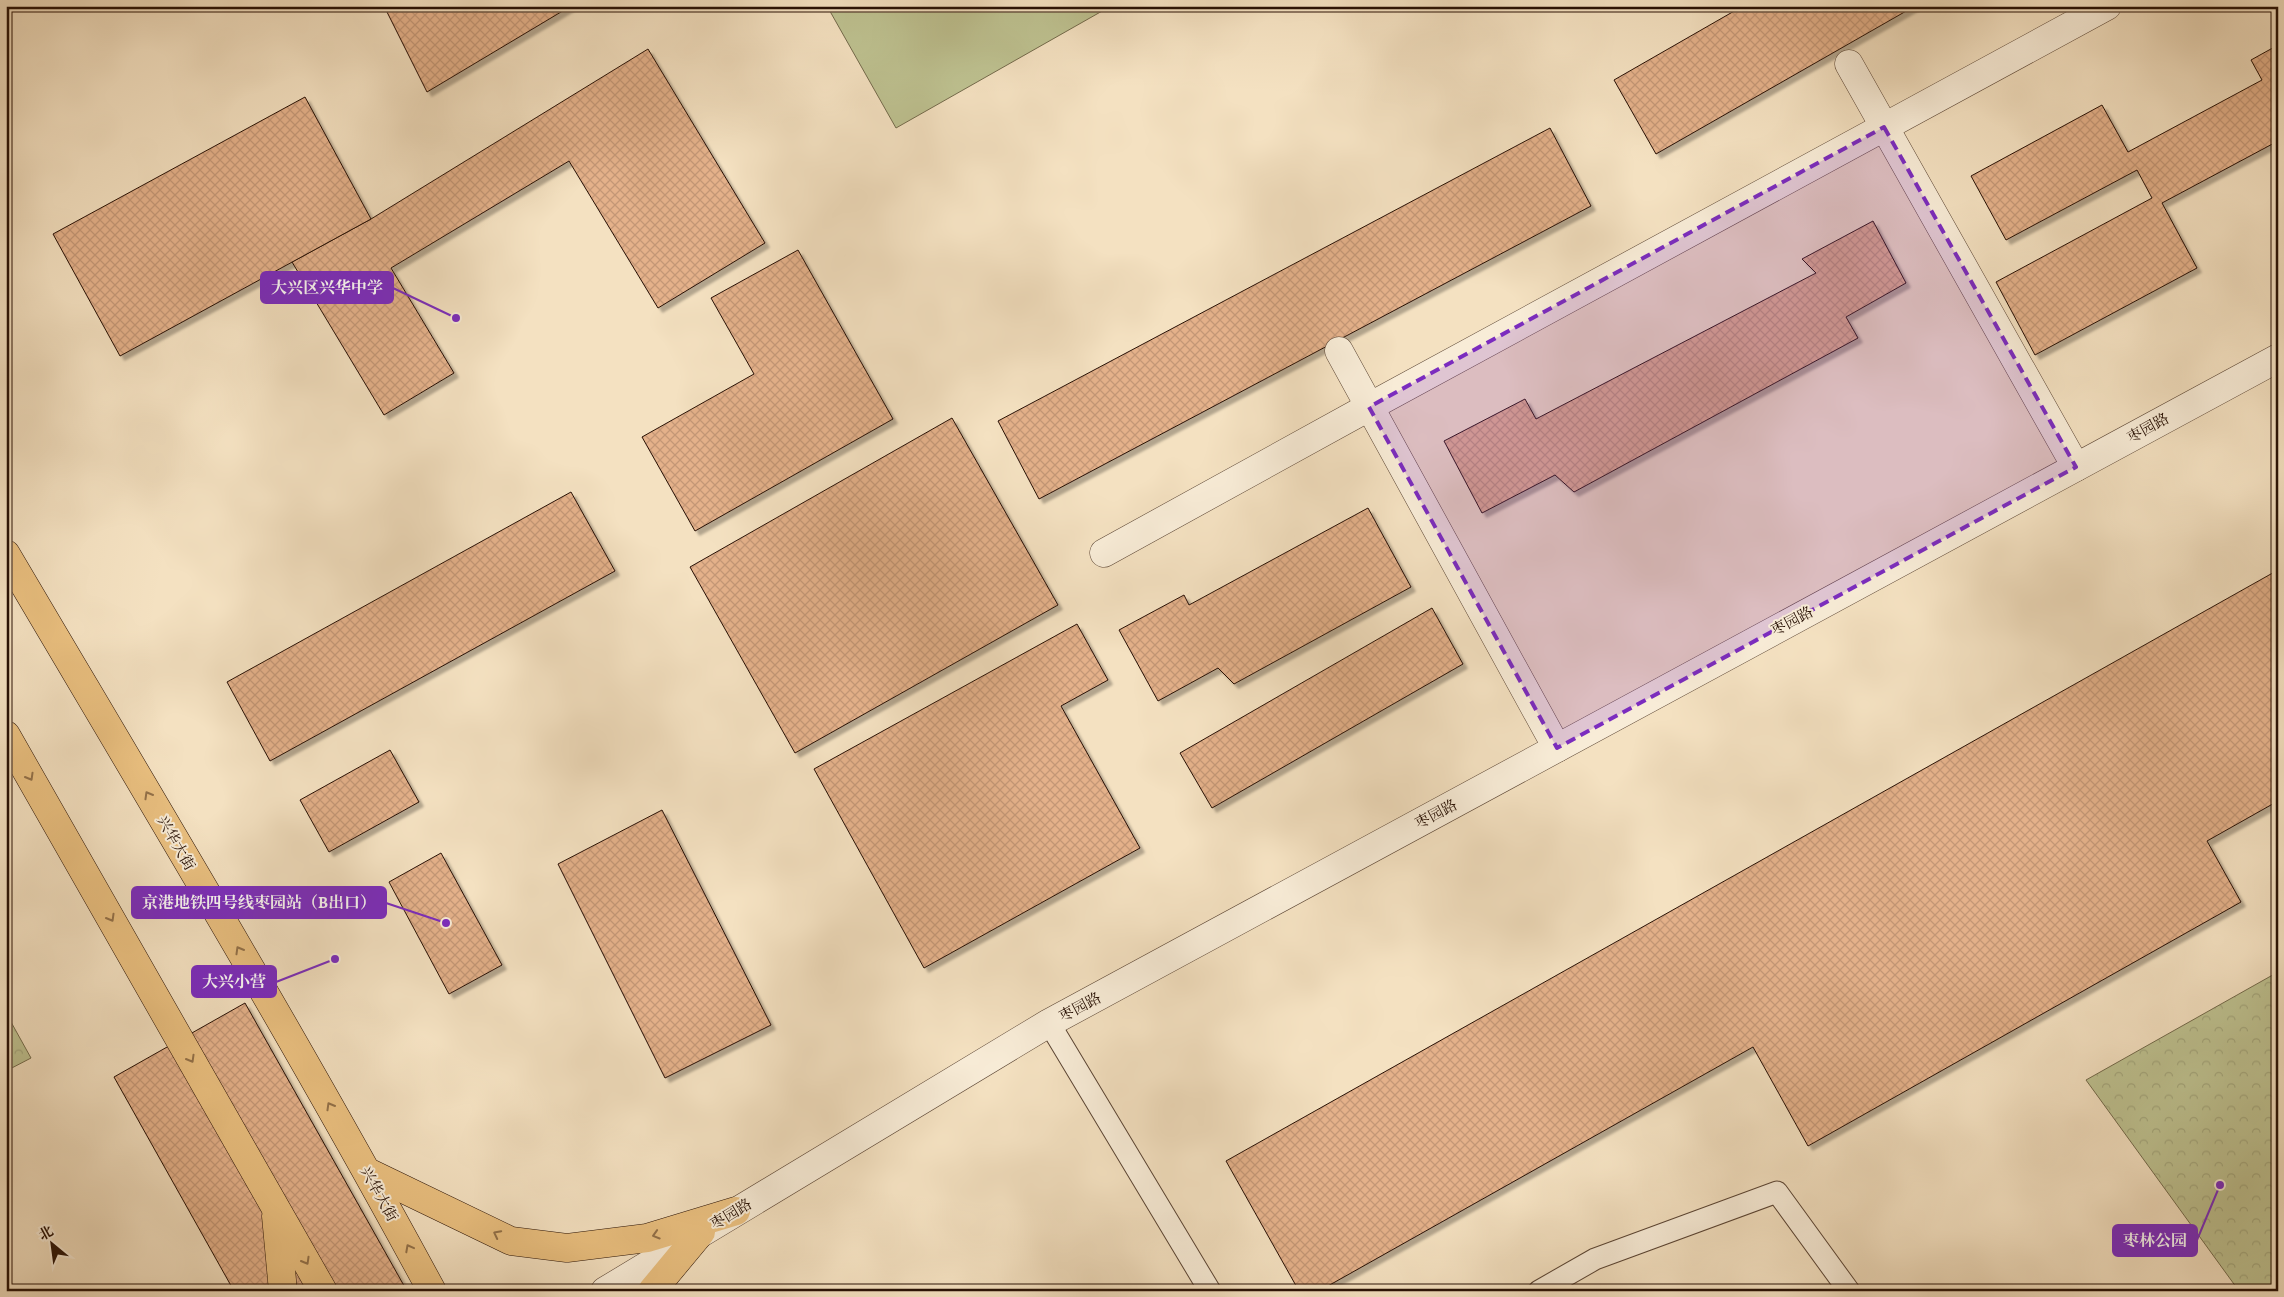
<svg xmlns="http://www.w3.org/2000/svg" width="2284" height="1297" font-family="Alegreya,'Noto Serif SC',serif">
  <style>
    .grass { fill: #bec291; stroke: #736a4b }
    .park { fill: url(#park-crowns); stroke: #736a4b }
    .building { fill: url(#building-cross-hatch); stroke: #281105; filter: url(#shadow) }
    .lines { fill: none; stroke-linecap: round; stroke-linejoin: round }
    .service-casing { stroke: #5b4534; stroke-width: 23 }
    .minor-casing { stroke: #5b4534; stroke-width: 29 }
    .tertiary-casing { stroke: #5b4534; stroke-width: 29 }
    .primary-casing { stroke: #281105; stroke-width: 29 }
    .service { stroke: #f8ecd7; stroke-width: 21 }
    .minor { stroke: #f8ecd7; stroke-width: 28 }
    .tertiary { stroke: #f8ecd7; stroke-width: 28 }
    .primary { stroke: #eac080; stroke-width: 28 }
    .oneway { stroke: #937149 }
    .marked { fill: #7b2cbf; fill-opacity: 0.2; stroke: #7b2cbf; stroke-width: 4; stroke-dasharray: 10 6; stroke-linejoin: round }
    .labels { text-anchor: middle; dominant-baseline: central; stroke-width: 4; stroke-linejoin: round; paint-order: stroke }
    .street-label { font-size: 15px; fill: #281105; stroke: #f8ecd7 }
    .leader { fill: none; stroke: #7b2cbf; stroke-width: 2 }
    .callout-dot { fill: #7b2cbf; stroke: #f8ecd7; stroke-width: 2 }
    .callout { fill: #7b2cbf; stroke: #7b2cbf; stroke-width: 2 }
    .callout-label { font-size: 16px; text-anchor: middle; font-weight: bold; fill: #fff }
  </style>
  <defs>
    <pattern id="park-crowns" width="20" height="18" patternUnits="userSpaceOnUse" patternTransform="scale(1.25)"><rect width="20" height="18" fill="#bec291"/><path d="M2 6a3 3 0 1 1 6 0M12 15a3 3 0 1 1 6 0" fill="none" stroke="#a3a67c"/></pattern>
    <pattern id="building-cross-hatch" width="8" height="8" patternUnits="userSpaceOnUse" patternTransform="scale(1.25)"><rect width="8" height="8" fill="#e4b18a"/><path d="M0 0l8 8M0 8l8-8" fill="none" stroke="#c49776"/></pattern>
    <filter id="shadow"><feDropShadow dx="4.5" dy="4.5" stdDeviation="1" flood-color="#0004"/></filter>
  </defs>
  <rect width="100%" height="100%" fill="#f4e1c1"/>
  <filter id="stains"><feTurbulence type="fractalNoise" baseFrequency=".004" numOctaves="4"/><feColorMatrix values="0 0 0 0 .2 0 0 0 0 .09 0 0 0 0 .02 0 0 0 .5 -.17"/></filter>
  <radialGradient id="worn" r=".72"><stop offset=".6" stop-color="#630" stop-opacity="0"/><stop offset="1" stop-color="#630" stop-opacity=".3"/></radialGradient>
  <path class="grass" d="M827,6H1111L896,128Z"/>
  <g class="park">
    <path d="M2278,972V1291H2239L2086,1080Z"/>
    <path d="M6,1013L31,1058L6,1071Z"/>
  </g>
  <g class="building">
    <path d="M384,6H571L427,92Z"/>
    <path d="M1743,6H1915L1656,154L1614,80Z"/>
    <path d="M2278,45V141L2162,203L2197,268L2035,355L1996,282L2152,198L2137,170L2006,240L1971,176L2102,105L2128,152L2262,80L2251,60Z"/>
    <path d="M648,49L765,243L658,308L569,161L391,268L454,373L384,415L292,262L371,219Z"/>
    <path d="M305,97L371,219L120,356L53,234Z"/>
    <path d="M1550,128L1591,206L1039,499L998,421Z"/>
    <path d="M1873,221L1906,283L1846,317L1858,338L1574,492L1555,475L1482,513L1444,441L1525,399L1536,419L1816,273L1802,259Z"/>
    <path d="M798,250L893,419L695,531L642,437L754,374L711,298Z"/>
    <path d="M952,418L1058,605L795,753L690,567Z"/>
    <path d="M571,492L615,571L270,761L227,682Z"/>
    <path d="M1368,508L1411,587L1234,684L1218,668L1158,701L1119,630L1184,595L1189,605Z"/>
    <path d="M2278,570V801L2207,841L2241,902L1808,1146L1753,1047L1319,1291H1299L1226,1161Z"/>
    <path d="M1432,608L1463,664L1212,808L1180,753Z"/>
    <path d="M1077,624L1108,680L1061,706L1140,848L924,968L814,769Z"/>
    <path d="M390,750L419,802L329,852L300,800Z"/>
    <path d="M662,810L771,1025L665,1078L558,864Z"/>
    <path d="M441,853L502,965L449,994L389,882Z"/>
    <path d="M245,1003L407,1291H234L114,1077Z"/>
  </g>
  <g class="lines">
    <defs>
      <g id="service">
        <path d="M1049,1023L1210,1291"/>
        <path d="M1539,1291L1595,1259L1777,1192L1849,1291"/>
      </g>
      <g id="minor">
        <path d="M1849,64L2076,467"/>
        <path d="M1339,351L1557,748"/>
        <path d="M1104,553L1369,407L2107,6"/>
      </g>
      <path id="tertiary" d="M605,1291L1049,1023L2278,358"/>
      <g id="primary">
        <path d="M6,554C150,798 297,1041 432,1291"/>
        <path d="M6,735L323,1291"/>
        <path d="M368,1172L511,1241L567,1248L647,1238L736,1211"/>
        <path d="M276,1216L283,1291"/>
        <path d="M652,1291L701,1232"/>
      </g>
    </defs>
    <use href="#service" class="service-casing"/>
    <use href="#minor" class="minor-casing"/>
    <use href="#tertiary" class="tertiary-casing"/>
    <use href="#primary" class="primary-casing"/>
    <use href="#service" class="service"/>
    <use href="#minor" class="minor"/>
    <use href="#tertiary" class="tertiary"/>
    <use href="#primary" class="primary"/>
  </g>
  <defs><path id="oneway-chevron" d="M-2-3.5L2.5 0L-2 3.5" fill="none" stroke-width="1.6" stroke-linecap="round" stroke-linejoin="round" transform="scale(1.25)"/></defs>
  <g class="oneway">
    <use href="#oneway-chevron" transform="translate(30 777) rotate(60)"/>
    <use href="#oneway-chevron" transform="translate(148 795) rotate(-120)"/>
    <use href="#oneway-chevron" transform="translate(111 918) rotate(60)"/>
    <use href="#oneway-chevron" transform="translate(239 950) rotate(-120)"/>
    <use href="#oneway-chevron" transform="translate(191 1059) rotate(60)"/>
    <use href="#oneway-chevron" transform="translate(330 1106) rotate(-120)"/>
    <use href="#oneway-chevron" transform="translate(497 1234) rotate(-153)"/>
    <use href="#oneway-chevron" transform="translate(656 1235) rotate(163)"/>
    <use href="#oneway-chevron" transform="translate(409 1248) rotate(-118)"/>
    <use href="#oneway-chevron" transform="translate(306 1261) rotate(60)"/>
  </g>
  <path class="marked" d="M1884,127L2076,467L1557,748L1369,407Z"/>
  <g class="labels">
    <g class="street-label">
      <text transform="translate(2148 428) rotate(-29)">枣园路</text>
      <text transform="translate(1792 621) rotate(-28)">枣园路</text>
      <text transform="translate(1436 814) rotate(-28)">枣园路</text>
      <text transform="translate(176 843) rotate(60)">兴华大街</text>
      <text transform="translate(1080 1007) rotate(-28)">枣园路</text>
      <text transform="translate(379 1194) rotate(61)">兴华大街</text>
      <text transform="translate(731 1214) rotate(-31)">枣园路</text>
    </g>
  </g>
  <path class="leader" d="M456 318L393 288M446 923L386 903M335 959L276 982M2220 1185L2197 1240"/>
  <g class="callout-dot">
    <circle cx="456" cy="318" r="5"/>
    <circle cx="446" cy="923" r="5"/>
    <circle cx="335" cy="959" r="5"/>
    <circle cx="2220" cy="1185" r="5"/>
  </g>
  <g class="callout">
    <rect x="261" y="272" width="132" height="31" rx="5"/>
    <rect x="132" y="887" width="254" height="31" rx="5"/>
    <rect x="192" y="966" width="84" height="31" rx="5"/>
    <rect x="2113" y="1225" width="84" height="31" rx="5"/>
  </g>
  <g class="callout-label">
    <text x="327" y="293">大兴区兴华中学</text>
    <text x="259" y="908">京港地铁四号线枣园站（B出口）</text>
    <text x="234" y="987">大兴小营</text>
    <text x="2155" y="1246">枣林公园</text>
  </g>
  <rect width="2284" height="1297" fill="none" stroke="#f4e1c1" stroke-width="25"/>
  <rect x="8" y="8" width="2269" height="1282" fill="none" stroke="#281105" stroke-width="2.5"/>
  <rect x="12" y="12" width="2259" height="1272" fill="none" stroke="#281105"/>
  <g transform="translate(52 1244) rotate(331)" stroke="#f8ecd7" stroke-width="4" paint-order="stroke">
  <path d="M0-4L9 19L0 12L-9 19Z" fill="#281105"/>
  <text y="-8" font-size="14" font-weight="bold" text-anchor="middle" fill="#281105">北</text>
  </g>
  <rect width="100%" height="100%" filter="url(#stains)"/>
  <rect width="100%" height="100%" fill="url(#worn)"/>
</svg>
